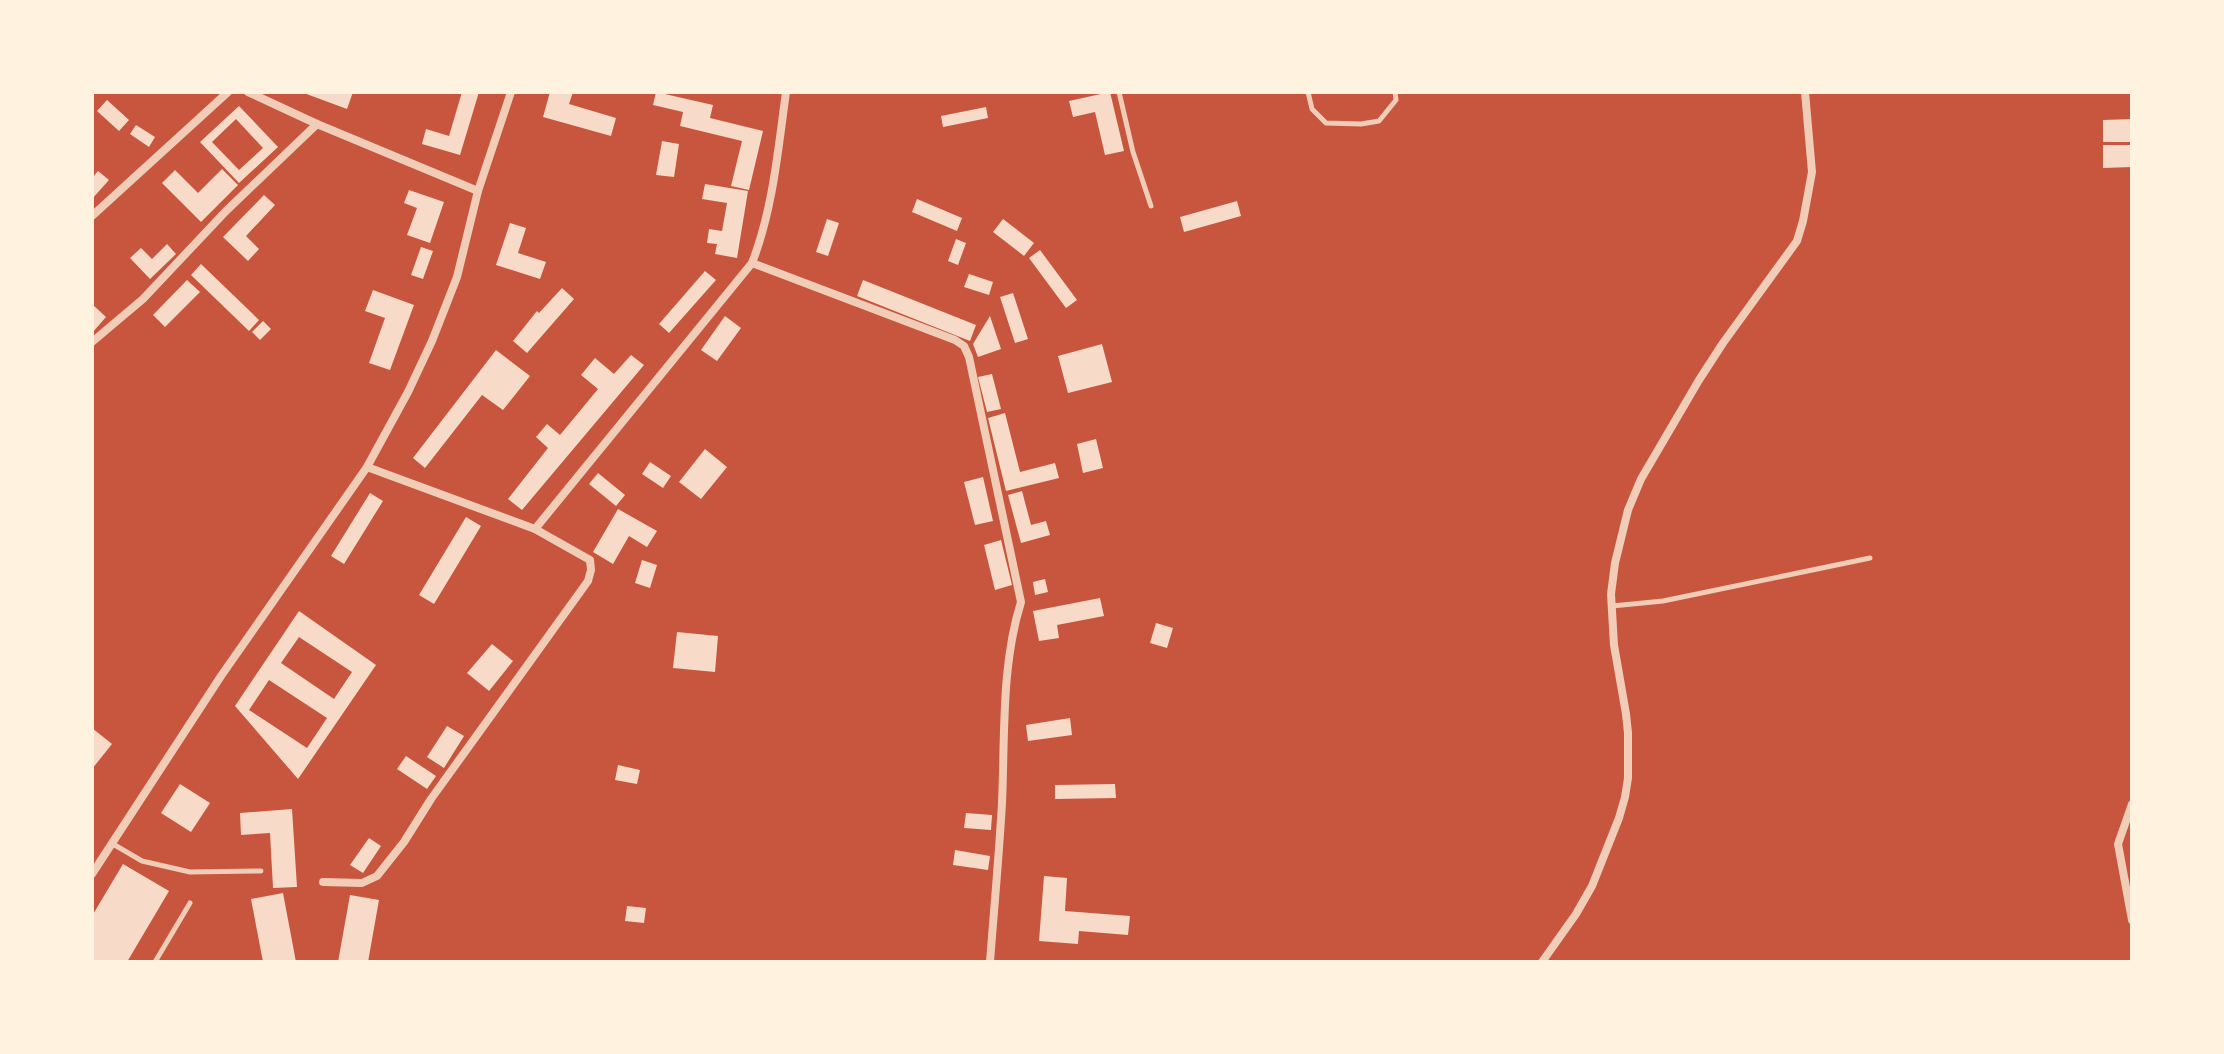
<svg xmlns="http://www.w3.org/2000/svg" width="2224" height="1054" font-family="Mulish,sans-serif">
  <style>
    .building { fill: #f7dbc8; fill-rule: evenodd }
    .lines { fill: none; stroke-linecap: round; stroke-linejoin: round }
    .service { stroke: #f1ccb7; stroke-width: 5 }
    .minor { stroke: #f1ccb7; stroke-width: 8 }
  </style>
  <rect width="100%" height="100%" fill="#c8553d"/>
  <g class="building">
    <path d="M301,92H353L347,109Z"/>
    <path d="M462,92H479L460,155L422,144L426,129L449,136Z"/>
    <path d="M550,92H573L569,104L616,118L611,136L543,117Z"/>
    <path d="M656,92L713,105L710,118L763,131L749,190L731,186L742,141L680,126L683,112L653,105Z"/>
    <path d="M1110,92L1124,151L1105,155L1095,112L1073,117L1069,101Z"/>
    <path d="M107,100L129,120L119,131L97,111Z"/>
    <path d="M239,106L278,147L239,183L200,142ZM236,119L263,148L239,170L212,142Z"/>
    <path d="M986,107L988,118L943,127L941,116Z"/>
    <path d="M2132,119V142H2103V120Z"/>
    <path d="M136,125L155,137L149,147L130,134Z"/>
    <path d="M662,141L679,144L674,177L656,175Z"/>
    <path d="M2103,145H2132V167L2103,168Z"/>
    <path d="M222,169L238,185L201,222L162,183L175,170L198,193Z"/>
    <path d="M98,171L109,180L92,199V178Z"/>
    <path d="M705,184L748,191L737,258L715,254L717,244L707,243L709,229L722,231L727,203L702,199Z"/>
    <path d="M409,190L444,202L430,243L407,235L417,208L404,203Z"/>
    <path d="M264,195L275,205L246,236L259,249L248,261L223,237Z"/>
    <path d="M917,199L962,218L957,231L912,212Z"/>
    <path d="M1237,201L1241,216L1184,232L1180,217Z"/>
    <path d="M827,219L839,223L828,256L816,252Z"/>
    <path d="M1003,219L1034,243L1024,256L993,232Z"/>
    <path d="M510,223L526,228L518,253L546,262L540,279L496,265Z"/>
    <path d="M956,239L966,243L958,265L948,261Z"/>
    <path d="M167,244L176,254L150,279L130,258L141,248L152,259Z"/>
    <path d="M421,247L433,251L423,279L411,275Z"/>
    <path d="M1040,250L1077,300L1066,308L1029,258Z"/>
    <path d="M201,264L259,320L249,331L191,275Z"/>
    <path d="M705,271L716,280L669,333L659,324Z"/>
    <path d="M969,274L993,282L989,295L964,287Z"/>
    <path d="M187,280L200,292L165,327L153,315Z"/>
    <path d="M863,280L976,325L970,341L857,296Z"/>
    <path d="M562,288L574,299L527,353L513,341L537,311L539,313Z"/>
    <path d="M373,290L414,305L390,370L369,363L385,318L365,311Z"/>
    <path d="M1013,293L1028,339L1015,343L1000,297Z"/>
    <path d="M92,304L106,317L92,333Z"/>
    <path d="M725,316L741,328L717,361L701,350Z"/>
    <path d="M990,316L1001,349L978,357L973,344Z"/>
    <path d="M263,321L271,329L260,340L252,332Z"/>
    <path d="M1102,344L1112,382L1068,393L1058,356Z"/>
    <path d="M496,350L530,376L503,410L482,395L425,468L413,458Z"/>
    <path d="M631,355L644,365L522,510L508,499L548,448L536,437L547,424L560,435L598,389L581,375L595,358L614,374Z"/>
    <path d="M992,374L1001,409L987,412L978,377Z"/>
    <path d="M1005,413L1020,472L1055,463L1059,478L1006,491L988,418Z"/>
    <path d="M1096,439L1103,468L1083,473L1077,444Z"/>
    <path d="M705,449L727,467L701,499L679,482Z"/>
    <path d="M650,462L671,476L663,488L642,474Z"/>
    <path d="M598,473L625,495L616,506L589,484Z"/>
    <path d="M983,477L993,521L975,525L964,482Z"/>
    <path d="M1022,491L1031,525L1046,521L1050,535L1021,543L1008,495Z"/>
    <path d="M370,493L383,501L344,564L331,556Z"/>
    <path d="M618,509L657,531L647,547L629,536L613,564L593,552Z"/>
    <path d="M466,517L481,526L434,604L419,595Z"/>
    <path d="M1001,540L1012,585L995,590L984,545Z"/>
    <path d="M642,560L657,565L650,588L635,583Z"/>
    <path d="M1045,579L1048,592L1035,595L1033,582Z"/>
    <path d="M1100,598L1104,616L1057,625L1059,638L1039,641L1033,611Z"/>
    <path d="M299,611L376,665L298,779L235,706ZM299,637L352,672L334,699L281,663ZM269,680L327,718L307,748L249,710Z"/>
    <path d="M1156,623L1173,628L1167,648L1150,643Z"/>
    <path d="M677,632L718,636L715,672L673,668Z"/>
    <path d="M492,644L513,661L489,691L467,673Z"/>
    <path d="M1070,718L1072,735L1028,741L1026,725Z"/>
    <path d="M447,726L464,736L444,768L427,757Z"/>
    <path d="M92,728L112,744L92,769Z"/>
    <path d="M406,756L436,776L427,789L397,769Z"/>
    <path d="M618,765L640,770L637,784L615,780Z"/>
    <path d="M180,784L210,803L191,832L161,813Z"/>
    <path d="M1115,784L1116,798L1055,799V785Z"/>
    <path d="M292,809L297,887L273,888L270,833L241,835L240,813Z"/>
    <path d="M966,813L992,815L991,830L964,828Z"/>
    <path d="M369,838L381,846L363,873L350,865Z"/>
    <path d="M955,850L990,856L988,870L953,865Z"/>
    <path d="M123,864L169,891L127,962H92V916Z"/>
    <path d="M1044,876L1067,878L1065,911L1130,916L1128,935L1079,931L1078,944L1039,941Z"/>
    <path d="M283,893L296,962H263L251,899Z"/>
    <path d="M350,895L379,900L368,962H338Z"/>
    <path d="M627,906L646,908L644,923L625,921Z"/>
  </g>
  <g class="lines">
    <g class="service">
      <path d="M1119,92L1133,152L1151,206"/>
      <path d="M1308,92L1312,109L1326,123L1361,124L1379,121L1396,100L1395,92"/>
      <path d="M1612,606L1663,601L1870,558"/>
      <path d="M113,844L142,861L190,872L261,871"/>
      <path d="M155,962L190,903"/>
    </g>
    <g class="minor">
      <path d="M248,92L317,124L478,191"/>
      <path d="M92,216L228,92"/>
      <path d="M752,263L955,340L964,346L969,357L1021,602C1001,666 1005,736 1002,803C999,856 994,909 990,962"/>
      <path d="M92,342L143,299L226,211L317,124"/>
      <path d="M367,467L535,529L752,263C773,209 778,150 786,92"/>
      <path d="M2132,804L2118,844L2132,920"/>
      <path d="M92,874L221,676L367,467L408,392L432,341L457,277L478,191L511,92"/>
      <path d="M323,882L362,883L377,876L404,842L431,799L588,581L591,570L590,560L535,529"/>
      <path d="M1542,962L1576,914L1592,886L1619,818L1625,797L1628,778V733L1626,714L1614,645L1611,594L1615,563L1628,510L1641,479L1699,380L1723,343L1797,241L1803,221L1812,172L1805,92"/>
    </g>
  </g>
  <rect width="2224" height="1054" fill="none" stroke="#fff3e0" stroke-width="188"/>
</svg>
